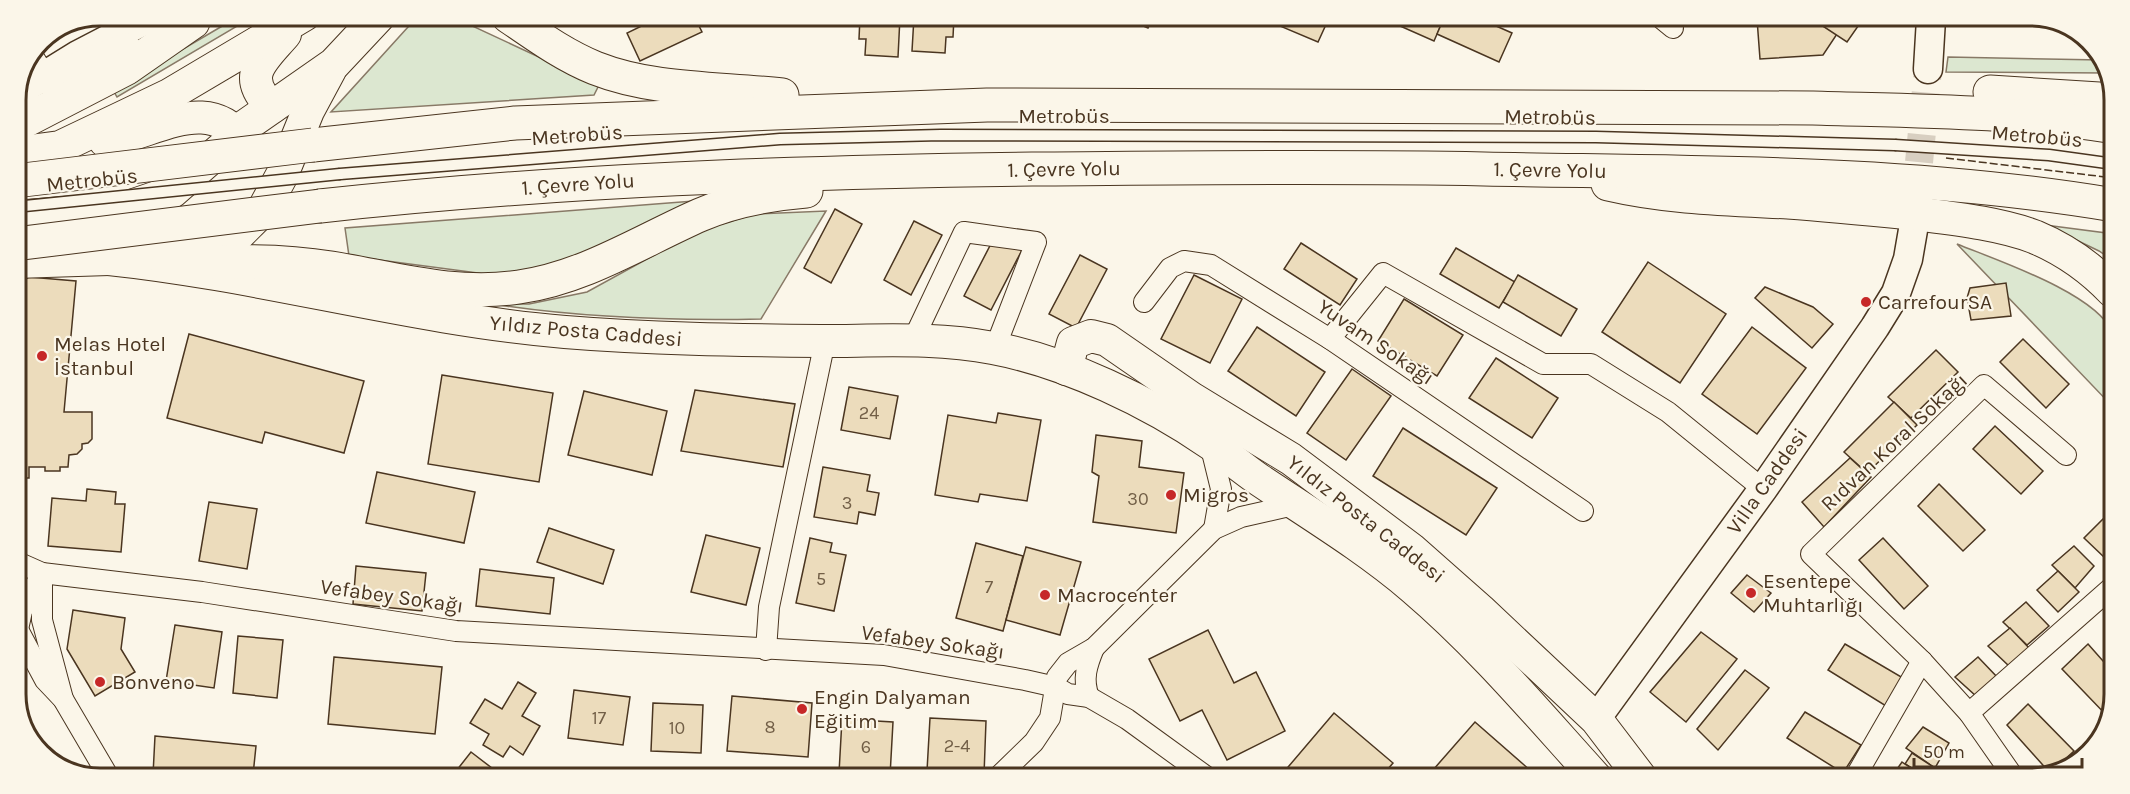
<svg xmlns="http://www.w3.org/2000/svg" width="2130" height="794" font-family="Karla,sans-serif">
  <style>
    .green { fill: #dce7d0; stroke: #887966; stroke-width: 1.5 }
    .building { fill: #ecdcbc; stroke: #4a3520; stroke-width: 1.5 }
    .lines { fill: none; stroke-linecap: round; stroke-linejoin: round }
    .secondary-tunnel { stroke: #d8cfc1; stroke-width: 28; stroke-dasharray: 28 14; stroke-linecap: butt }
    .lane-casing { stroke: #4a3520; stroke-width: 13 }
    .street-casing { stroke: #4a3520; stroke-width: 22 }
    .secondary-casing { stroke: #4a3520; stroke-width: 31 }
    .primary-casing { stroke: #4a3520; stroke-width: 34 }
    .highway-casing { stroke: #4a3520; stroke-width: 35 }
    .lane { stroke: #fbf6e9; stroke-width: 10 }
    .street { stroke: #fbf6e9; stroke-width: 20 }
    .secondary { stroke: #fbf6e9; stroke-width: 28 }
    .primary { stroke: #fbf6e9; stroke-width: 32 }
    .highway { stroke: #fbf6e9; stroke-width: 33 }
    .lane-bridge-casing { stroke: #4a3520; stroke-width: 13; stroke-linecap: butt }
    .highway-bridge-casing { stroke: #4a3520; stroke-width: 35; stroke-linecap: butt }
    .lane-bridge { stroke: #fbf6e9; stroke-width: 10 }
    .highway-bridge { stroke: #fbf6e9; stroke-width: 33 }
    .fence { stroke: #4a3520; stroke-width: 1.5; stroke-dasharray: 8 3; stroke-linecap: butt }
    .poi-dot { fill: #c62828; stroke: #fbf6e9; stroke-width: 2 }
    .labels { text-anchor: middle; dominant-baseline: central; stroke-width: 4.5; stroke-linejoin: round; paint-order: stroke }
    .number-label { font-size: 18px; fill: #725f47 }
    .street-label { font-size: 21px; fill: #4a3520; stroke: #fbf6e9 }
    .poi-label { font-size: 21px; fill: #4a3520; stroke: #fbf6e9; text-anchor: start }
    .rim { fill: none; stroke: #4a3520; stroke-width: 3 }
  </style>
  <rect width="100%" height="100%" fill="#fbf6e9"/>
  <g class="green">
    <path d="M246,15H256L117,97L113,90L224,25Z"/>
    <path d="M418,16H451L599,85L594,95L331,112Z"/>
    <path d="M1948,57L2102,60L2107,73L1946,72Z"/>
    <path d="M707,200L598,249L540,270L493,275L349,256L345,228Z"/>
    <path d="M826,211L761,319C670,321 582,318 492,304H529L587,292L698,231L755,214Z"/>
    <path d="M2045,225L2114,234V261L2099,251Z"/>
    <path d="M1957,244C1996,260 2096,293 2113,333C2117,343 2113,393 2113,407Z"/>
  </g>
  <g class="building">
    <path d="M662,16H694L702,32L640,61L627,33Z"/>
    <path d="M694,16H717L698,25Z"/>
    <path d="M860,17H900L898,57L865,55L866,39H859Z"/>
    <path d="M914,17H954L953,37H946L945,53L912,51Z"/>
    <path d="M1122,17H1153L1148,28Z"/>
    <path d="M1261,18H1329L1318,42Z"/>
    <path d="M1382,18H1444L1434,41Z"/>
    <path d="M1444,18H1478L1512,33L1499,62L1437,34Z"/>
    <path d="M1757,19H1812L1837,34L1823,55L1760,59Z"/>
    <path d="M1812,19H1863L1847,42Z"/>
    <path d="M835,209L862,224L831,283L804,268Z"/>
    <path d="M914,221L942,235L911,295L884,280Z"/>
    <path d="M995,236L1022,250L991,310L964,296Z"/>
    <path d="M1301,243L1357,279L1340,305L1284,269Z"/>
    <path d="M1456,248L1515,282L1499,308L1440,274Z"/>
    <path d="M1080,255L1107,269L1076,328L1049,314Z"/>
    <path d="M1648,262L1726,314L1680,383L1602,332Z"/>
    <path d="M1194,275L1242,299L1210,363L1161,339Z"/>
    <path d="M1518,275L1577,309L1561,336L1503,302Z"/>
    <path d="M29,277L76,281L64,412H92V439L88,443L82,444V449L77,454L69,455L68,467H60V471H45V467H29V478H15V300L19,284Z"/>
    <path d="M2006,283L2011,316L1971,320L1967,298L1970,288Z"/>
    <path d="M1765,287L1813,307L1833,324L1812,348L1755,298Z"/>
    <path d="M1404,299L1463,335L1437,376L1378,341Z"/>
    <path d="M1257,327L1325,372L1296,416L1228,371Z"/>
    <path d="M1752,327L1806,368L1757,434L1702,394Z"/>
    <path d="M189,334L364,381L344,453L265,432L262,443L167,418Z"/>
    <path d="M2023,339L2069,384L2046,408L2000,362Z"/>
    <path d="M1936,350L1958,372L1911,418L1888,397Z"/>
    <path d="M1496,358L1558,398L1532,438L1469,398Z"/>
    <path d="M1352,369L1391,396L1346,460L1307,433Z"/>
    <path d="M442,375L553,393L539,482L428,464Z"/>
    <path d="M849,387L898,396L890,439L841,430Z"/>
    <path d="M695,390L795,404L783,467L681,451Z"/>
    <path d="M584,391L667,411L652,475L568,455Z"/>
    <path d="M1894,402L1917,425L1867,473L1844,452Z"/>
    <path d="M998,413L1041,420L1027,501L980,494L978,502L935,495L948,415L996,423Z"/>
    <path d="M1995,426L2043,471L2021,494L1973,449Z"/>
    <path d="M1403,428L1497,488L1466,535L1373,476Z"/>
    <path d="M1096,435L1142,441L1139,467L1184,473L1176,533L1093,522L1099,476L1092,472Z"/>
    <path d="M1850,458L1871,477L1824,527L1802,502Z"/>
    <path d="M823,467L870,475L867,491L879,493L875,515L859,512L857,524L814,517Z"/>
    <path d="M377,472L475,492L464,543L366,523Z"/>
    <path d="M1939,484L1985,530L1963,551L1918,506Z"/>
    <path d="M87,489L116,492L115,504H125L121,552L48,546L52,498L86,501Z"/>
    <path d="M209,502L257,509L247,569L199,561Z"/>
    <path d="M2104,518L2112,524V552L2105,558L2084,538Z"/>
    <path d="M549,528L614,550L603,584L537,562Z"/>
    <path d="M706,535L760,548L746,605L691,592Z"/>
    <path d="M810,538L832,543L830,552L846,555L834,611L796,603Z"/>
    <path d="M1883,538L1928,586L1904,609L1859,560Z"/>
    <path d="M976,543L1023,556L1003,631L956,618Z"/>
    <path d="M2074,546L2094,566L2075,588L2052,565Z"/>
    <path d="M1026,547L1081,562L1060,635L1006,620Z"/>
    <path d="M356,566L426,573L422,611L353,604Z"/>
    <path d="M480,569L554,578L550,614L476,606Z"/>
    <path d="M2058,571L2079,592L2058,612L2037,590Z"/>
    <path d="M1747,575L1771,593L1754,612L1731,593Z"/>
    <path d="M2026,602L2049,626L2027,645L2003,622Z"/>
    <path d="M73,610L125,618L121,649L135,672L95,696L67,649Z"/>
    <path d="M175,625L222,632L214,688L166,681Z"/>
    <path d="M2010,628L2030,649L2009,666L1988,646Z"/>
    <path d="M1208,630L1234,683L1256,672L1285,731L1227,760L1202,710L1180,721L1149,659Z"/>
    <path d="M1701,632L1737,659L1686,722L1650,692Z"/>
    <path d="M238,636L283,640L277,698L233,693Z"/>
    <path d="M1845,644L1903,678L1886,706L1828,670Z"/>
    <path d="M2088,644L2111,670L2110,719L2062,669Z"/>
    <path d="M334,657L442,667L435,734L328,724Z"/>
    <path d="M1978,657L1998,678L1976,696L1955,677Z"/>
    <path d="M1745,670L1769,688L1718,750L1697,729Z"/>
    <path d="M518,682L536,693L522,716L540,726L523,755L510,746L503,757L483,745L489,734L470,723L485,699L502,709Z"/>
    <path d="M574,690L630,697L623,745L568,738Z"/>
    <path d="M732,696L812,703L808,757L727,751Z"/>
    <path d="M653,703L703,705L701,753L651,751Z"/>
    <path d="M2028,704L2074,751L2050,773L2007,725Z"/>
    <path d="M1805,712L1861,745L1843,773L1787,738Z"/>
    <path d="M1334,713L1393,763L1381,777H1287L1283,773Z"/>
    <path d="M930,718L986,721L984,775L927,771Z"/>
    <path d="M842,719L893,722L890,776L839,773Z"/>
    <path d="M1475,722L1539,778H1426Z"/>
    <path d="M1923,727L1949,743L1935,768L1906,748Z"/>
    <path d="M155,736L256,746L253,775H153Z"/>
    <path d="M48,749L60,765L42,753Z"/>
    <path d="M471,752L501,775H453Z"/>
    <path d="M1912,753L1935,768L1929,779L1905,764Z"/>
    <path d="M1902,762L1905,764L1929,779H1890Z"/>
  </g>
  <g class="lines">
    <path class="secondary-tunnel" d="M1915,204L1928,69"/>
    <defs>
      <path id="lane" d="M340,174L780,139L941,135L1596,137L1895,145"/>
      <g id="street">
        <path d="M1662,19L1673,28"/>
        <path d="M33,56L46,77"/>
        <path d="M1144,302L1170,268L1184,261L1211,265L1330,339L1583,511"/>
        <path d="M1330,339L1383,273L1543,364H1591L1668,412L1763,489"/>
        <path d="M913,340L964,232L1036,242L995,348"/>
        <path d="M1210,444L1221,489L1214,529"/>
        <path d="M15,561L42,573L202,592L456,631L884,655L1025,680L1056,687L1068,694L1089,697L1127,719L1207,777"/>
        <path d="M42,573V620L63,699"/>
        <path d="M15,624L45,680L63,699L107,774"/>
        <path d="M18,629L22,611L39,578"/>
        <path d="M766,650L769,607L825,341"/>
        <path d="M1089,697C1082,679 1087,665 1094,648"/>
        <path d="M1969,713L2111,588"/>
        <path d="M998,777L1034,742L1050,718L1057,677L1068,663L1094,648L1214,529L1241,517L1298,504"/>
        <path d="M1854,779L1922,661"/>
        <path d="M2015,779L1969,713L1922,661L1811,554L1984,385L2066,455"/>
      </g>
      <g id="secondary">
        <path d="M1928,69L1931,19"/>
        <path d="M15,94L78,55L155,15"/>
        <path d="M1596,719L1763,489L1875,327L1896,293L1908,259L1913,230"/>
      </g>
      <g id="primary">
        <path d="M272,107C240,76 262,61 285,34"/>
        <path d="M105,141C157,133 212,88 248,149"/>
        <path d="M15,153L60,147L123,117L169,95L304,15"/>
        <path d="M15,217L125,208L172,192L228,143L235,133L334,64L379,16"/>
        <path d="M109,259C262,275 411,319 565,332C650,339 735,340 821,341C878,341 936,337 993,348C1067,362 1150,402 1211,444C1227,455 1242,468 1258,479C1310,514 1365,547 1413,588C1480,645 1537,713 1596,778"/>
        <path d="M15,262L109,259L219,245L236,237L263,210L282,175L308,111L330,70"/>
        <path d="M1066,369L1073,343L1091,336L1107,340L1191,398L1291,459L1411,549L1480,610L1596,719L1641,778"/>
      </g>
      <g id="highway">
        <path d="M508,16C536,35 563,55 595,68C653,91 720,88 782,95"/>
        <path d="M46,77L70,72L125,50"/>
        <path d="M1990,92L2115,100"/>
        <path d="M15,126L127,68L193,22"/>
        <path d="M313,145L515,123L987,105L1813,108C1914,111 2015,111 2115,127"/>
        <path d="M1608,184C1668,198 1727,199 1788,202C1829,205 1870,209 1911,213C1949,218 1999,223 2035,237C2066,250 2090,267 2113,291"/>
        <path d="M320,206C557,180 794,172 1032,169C1183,168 1333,166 1484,169C1694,173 1905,170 2114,205"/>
        <path d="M168,265C221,261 277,259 331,268C393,278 455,297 519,287C584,278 641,241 700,215C732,201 771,194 806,191"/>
      </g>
    </defs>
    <use href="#lane" class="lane-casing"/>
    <use href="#street" class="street-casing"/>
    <use href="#secondary" class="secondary-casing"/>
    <use href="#primary" class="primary-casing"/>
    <use href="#highway" class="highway-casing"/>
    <use href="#lane" class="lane"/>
    <use href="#street" class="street"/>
    <use href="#secondary" class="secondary"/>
    <use href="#primary" class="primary"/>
    <use href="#highway" class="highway"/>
    <defs>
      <g id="lane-bridge">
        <path d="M1895,145L2049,155L2114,164"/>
        <path d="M15,207L340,174"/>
      </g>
      <g id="highway-bridge">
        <path d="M15,181L313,145"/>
        <path d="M15,244L320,206"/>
      </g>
    </defs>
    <use href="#lane-bridge" class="lane-bridge-casing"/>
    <use href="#highway-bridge" class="highway-bridge-casing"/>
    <use href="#lane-bridge" class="lane-bridge"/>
    <use href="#highway-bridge" class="highway-bridge"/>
    <path class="fence" d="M1946,158L2114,178"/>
  </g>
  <g class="poi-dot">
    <circle cx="1866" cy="302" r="6"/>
    <circle cx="42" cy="356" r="6"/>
    <circle cx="1171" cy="495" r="6"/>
    <circle cx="1751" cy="593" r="6"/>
    <circle cx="1045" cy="595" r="6"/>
    <circle cx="100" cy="682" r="6"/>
    <circle cx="802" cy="709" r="6"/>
  </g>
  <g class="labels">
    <g class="number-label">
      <text x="869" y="413">24</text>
      <text x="1138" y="499">30</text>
      <text x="847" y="503">3</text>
      <text x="821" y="579">5</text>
      <text x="989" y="587">7</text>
      <text x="599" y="718">17</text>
      <text x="770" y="727">8</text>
      <text x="677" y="728">10</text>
      <text x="957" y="746">2-4</text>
      <text x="866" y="747">6</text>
    </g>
    <g class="street-label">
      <text x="1064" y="116">Metrobüs</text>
      <text transform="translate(1550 117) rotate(1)">Metrobüs</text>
      <text transform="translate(577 135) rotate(-4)">Metrobüs</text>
      <text transform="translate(2037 136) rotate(5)">Metrobüs</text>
      <text transform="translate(1064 169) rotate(-1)">1. Çevre Yolu</text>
      <text transform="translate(1550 170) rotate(1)">1. Çevre Yolu</text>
      <text transform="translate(92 180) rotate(-6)">Metrobüs</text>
      <text transform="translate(578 184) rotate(-4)">1. Çevre Yolu</text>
      <text transform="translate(586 331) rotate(5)">Yıldız Posta Caddesi</text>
      <text transform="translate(1376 342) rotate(34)">Yuvam Sokağı</text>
      <text transform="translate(1894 442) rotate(-43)">Rıdvan Koral Sokağı</text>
      <text transform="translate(1767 481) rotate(-55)">Villa Caddesi</text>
      <text transform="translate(1366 519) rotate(38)">Yıldız Posta Caddesi</text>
      <text transform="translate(392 596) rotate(8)">Vefabey Sokağı</text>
      <text transform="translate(933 642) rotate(8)">Vefabey Sokağı</text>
    </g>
    <g class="poi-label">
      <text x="1878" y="302">CarrefourSA</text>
      <text x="54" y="344">Melas Hotel<tspan x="54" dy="24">İstanbul</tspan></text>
      <text x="1183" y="495">Migros</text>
      <text x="1763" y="581">Esentepe<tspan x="1763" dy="24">Muhtarlığı</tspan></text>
      <text x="1057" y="595">Macrocenter</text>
      <text x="112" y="682">Bonveno</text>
      <text x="814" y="697">Engin Dalyaman<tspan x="814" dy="24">Eğitim</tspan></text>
    </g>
  </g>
  <path d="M0 0H2130V794H0ZM100 26H2030A74 74 0 0 1 2104 100V694A74 74 0 0 1 2030 768H100A74 74 0 0 1 26 694V100A74 74 0 0 1 100 26Z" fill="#fbf6e9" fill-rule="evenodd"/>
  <path class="rim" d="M100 26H2030A74 74 0 0 1 2104 100V694A74 74 0 0 1 2030 768H100A74 74 0 0 1 26 694V100A74 74 0 0 1 100 26Z"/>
  <path d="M1914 758v9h168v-9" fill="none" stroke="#4a3520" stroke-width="3"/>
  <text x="1923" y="758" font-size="18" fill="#4a3520" stroke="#fbf6e9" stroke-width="4.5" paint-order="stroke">50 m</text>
</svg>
